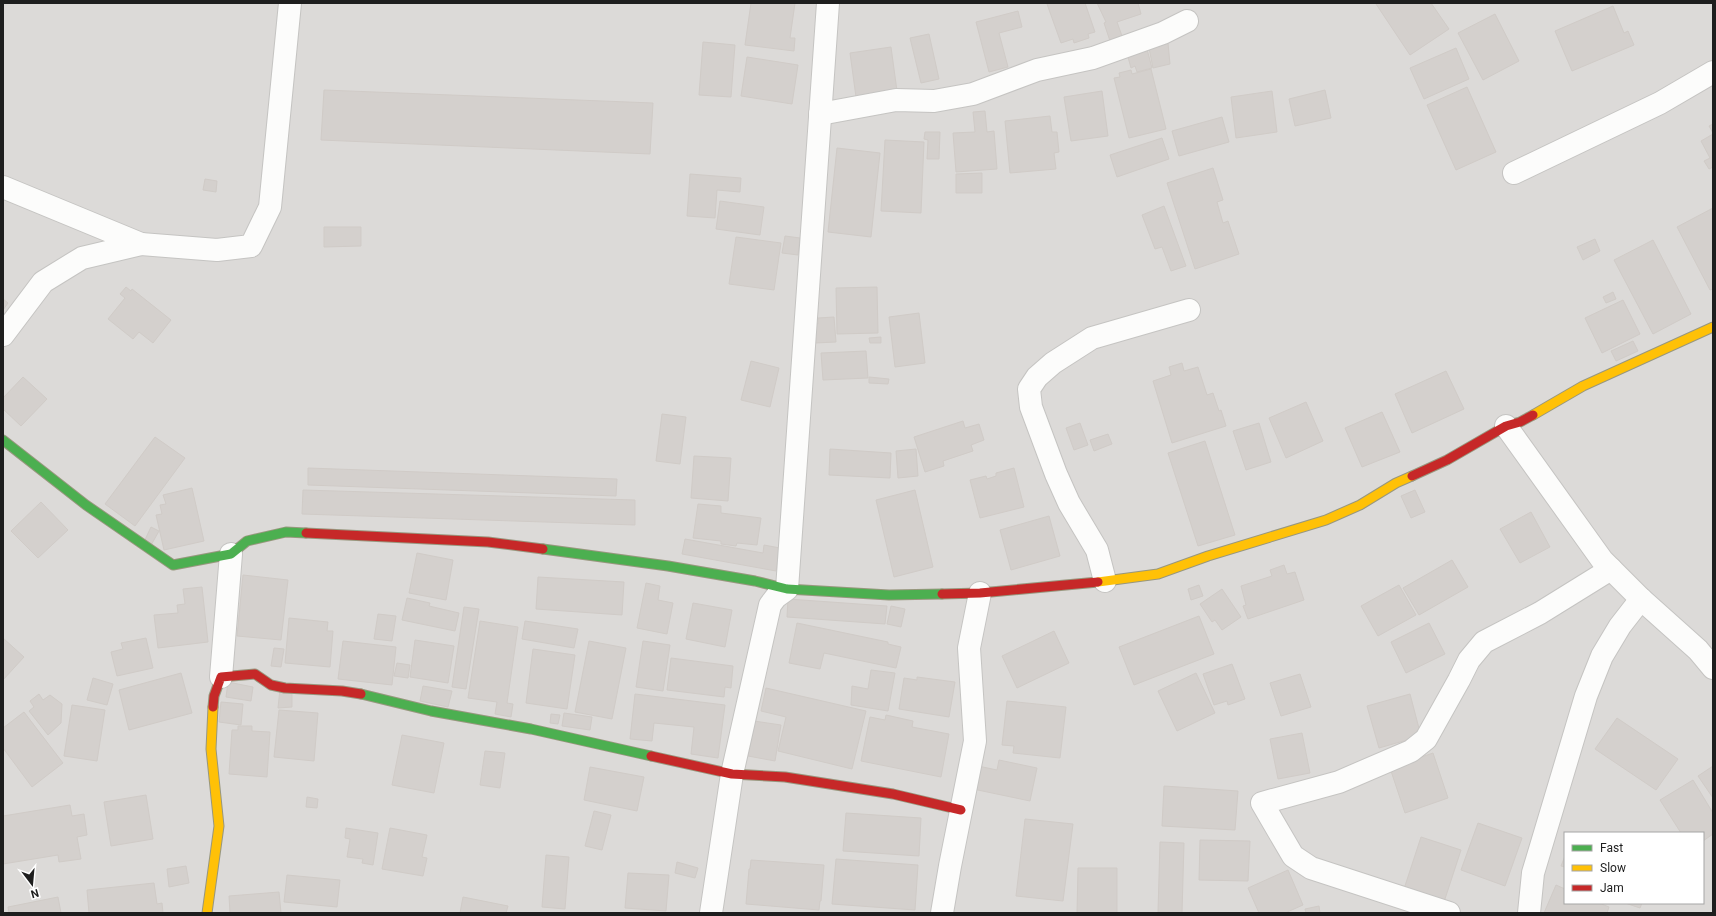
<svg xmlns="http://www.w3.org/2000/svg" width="1716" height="916" font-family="Roboto,sans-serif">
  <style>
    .residential { fill: #dcdad8; fill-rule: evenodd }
    .building { fill: #d4d0cd; stroke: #d0cbc7 }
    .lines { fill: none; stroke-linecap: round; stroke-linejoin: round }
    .street-casing { stroke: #c5c4c2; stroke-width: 24 }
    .fast-casing { stroke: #98977e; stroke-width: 11 }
    .slow-casing { stroke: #98977e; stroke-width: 11 }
    .jam-casing { stroke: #98977e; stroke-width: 11 }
    .street { stroke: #fcfcfb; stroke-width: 22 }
    .fast { stroke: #4caf50; stroke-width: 9 }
    .slow { stroke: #ffc107; stroke-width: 9 }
    .jam { stroke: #c62828; stroke-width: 9 }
  </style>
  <rect width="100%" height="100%" fill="#edeae6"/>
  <path class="residential" d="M3,3H1713V913H3ZM1565,833H1703V903H1565Z"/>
  <g class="building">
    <path d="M751,3H795L790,38H795L794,51L745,45Z"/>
    <path d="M1049,3H1085L1095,32L1088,34L1089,38L1074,43L1073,39L1061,43L1047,4Z"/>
    <path d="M1097,3H1138L1141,14L1117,22L1122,36L1110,41L1104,23L1106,22Z"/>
    <path d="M1378,3H1431L1449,29L1410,55L1376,4Z"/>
    <path d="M1613,6L1624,33L1628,31L1634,45L1572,71L1555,31Z"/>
    <path d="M1018,11L1022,27L999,33L1008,67L989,72L976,22Z"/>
    <path d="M1495,14L1519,61L1483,80L1458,33Z"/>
    <path d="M929,34L939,79L921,83L910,38Z"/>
    <path d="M703,42L735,45L731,97L699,95Z"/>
    <path d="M1168,43L1170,64L1153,68L1149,48Z"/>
    <path d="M891,47L897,91L856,97L850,53Z"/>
    <path d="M1456,48L1469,79L1424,99L1410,68Z"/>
    <path d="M1147,49L1152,68L1137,72L1135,66L1131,68L1128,57L1132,56L1131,54Z"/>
    <path d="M747,57L798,65L792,104L741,96Z"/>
    <path d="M1151,69L1166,129L1129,138L1114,78L1120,77L1119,73L1131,70L1132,74Z"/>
    <path d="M1467,87L1496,152L1456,170L1427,105Z"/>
    <path d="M324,90L653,103L650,154L321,140Z"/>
    <path d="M1325,90L1331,118L1295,126L1289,99Z"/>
    <path d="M1102,91L1108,136L1071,141L1064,97Z"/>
    <path d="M1272,91L1277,132L1236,138L1231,97Z"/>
    <path d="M985,111L987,132L994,131L997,169L956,172L953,133L975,132L973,112Z"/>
    <path d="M1050,116L1052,132H1057L1059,152L1054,153L1056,169L1010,173L1005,121Z"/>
    <path d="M1222,117L1229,142L1179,156L1172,131Z"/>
    <path d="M1713,124V133L1709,126Z"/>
    <path d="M925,132H940L939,159H927L928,140L924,139Z"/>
    <path d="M1713,134V167L1709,169L1704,161L1710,158L1701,141Z"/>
    <path d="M1162,138L1169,159L1117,177L1110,155Z"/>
    <path d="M885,140L924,142L921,213L881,211Z"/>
    <path d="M837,148L880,153L871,237L828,232Z"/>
    <path d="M1213,168L1223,200L1217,202L1223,223L1228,221L1239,254L1195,269L1167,183Z"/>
    <path d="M982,173V193H956V174Z"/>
    <path d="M690,174L741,178L740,192L717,190L715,218L687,216Z"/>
    <path d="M205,179L217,181L216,192L203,190Z"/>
    <path d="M720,201L764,207L760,235L716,229Z"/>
    <path d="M1164,206L1186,266L1171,271L1162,247L1155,249L1142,215Z"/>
    <path d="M1713,208V289L1710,290L1677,227Z"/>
    <path d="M324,227H361V246L324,247Z"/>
    <path d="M785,236L800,238L798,255L782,253Z"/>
    <path d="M736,237L781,243L774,290L729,284Z"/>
    <path d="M1595,239L1600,251L1583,260L1577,247Z"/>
    <path d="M1653,240L1691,314L1653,334L1614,260Z"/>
    <path d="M126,287L131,291L132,289L171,320L153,343L139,332L133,339L108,319L125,298L120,294Z"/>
    <path d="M877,287L878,333L837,334L836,288Z"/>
    <path d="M1613,292L1616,299L1606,303L1603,297Z"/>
    <path d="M3,299L8,303L3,310Z"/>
    <path d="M1623,300L1640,334L1602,353L1585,318Z"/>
    <path d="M919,313L925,363L895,367L889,317Z"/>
    <path d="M834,317L836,342L815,343L814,324H818V318Z"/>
    <path d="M881,337V343H870L869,338Z"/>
    <path d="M1633,341L1638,351L1616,361L1611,351Z"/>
    <path d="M866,351L868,378L823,380L821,353Z"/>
    <path d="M751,361L779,368L770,407L741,400Z"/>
    <path d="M1182,363L1184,371L1198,367L1207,395L1213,393L1219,411L1221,410L1226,426L1172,443L1153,381L1171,375L1169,367Z"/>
    <path d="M1446,371L1464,409L1412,433L1395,394Z"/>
    <path d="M23,377L47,399L21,426L3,409V398Z"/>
    <path d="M869,377L889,379L888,384L869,383Z"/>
    <path d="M1306,402L1323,441L1286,458L1269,418Z"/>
    <path d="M1382,412L1400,452L1362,467L1345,428Z"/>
    <path d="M662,414L686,417L680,464L656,461Z"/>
    <path d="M963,421L965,428L979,424L984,440L971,445L973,451L943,461L944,466L925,472L914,437Z"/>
    <path d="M1080,423L1088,445L1074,450L1066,428Z"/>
    <path d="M1259,423L1271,462L1246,470L1233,431Z"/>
    <path d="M1108,434L1112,444L1094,451L1090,440Z"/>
    <path d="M155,437L185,458L135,526L105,504Z"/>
    <path d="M1205,441L1235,535L1198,546L1168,453Z"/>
    <path d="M830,449L891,453L890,478L829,475Z"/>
    <path d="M916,449L918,476L898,478L896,451Z"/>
    <path d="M694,456L731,458L728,501L691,498Z"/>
    <path d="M308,468L617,479L616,496L308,485Z"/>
    <path d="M1014,468L1024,507L980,518L970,480L986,476L987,479L996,476V473Z"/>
    <path d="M192,488L204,541L164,550L156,515L162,514L160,505L166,504L163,495Z"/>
    <path d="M303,490L635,500V525L302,514Z"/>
    <path d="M915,490L933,567L894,577L876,500Z"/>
    <path d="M1415,490L1425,512L1411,518L1401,496Z"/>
    <path d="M41,502L68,530L38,558L11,531Z"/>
    <path d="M698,504L721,506V513L761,518L757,545L737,543L736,546L721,544V541L693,538Z"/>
    <path d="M1531,512L1550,547L1520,563L1500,529Z"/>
    <path d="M1049,516L1060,556L1011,570L1000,530Z"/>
    <path d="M151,527L159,531L150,547L143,544Z"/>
    <path d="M685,539L763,553L764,545L780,548L776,571L682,554Z"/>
    <path d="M417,553L453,560L446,600L409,593Z"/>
    <path d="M1452,560L1468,587L1419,615L1403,588Z"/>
    <path d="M1284,565L1287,574L1295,572L1304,600L1248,619L1243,606L1246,605L1241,586L1272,576L1270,570Z"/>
    <path d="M243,575L288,580L281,640L237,636Z"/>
    <path d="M538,577L624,582L622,615L536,609Z"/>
    <path d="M646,583L660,586L658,600L673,603L667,634L637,628Z"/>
    <path d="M1199,585L1203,596L1191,600L1188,589Z"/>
    <path d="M1399,585L1416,615L1378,636L1361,606Z"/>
    <path d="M202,587L208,642L158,648L154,615L178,613L177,605L185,604L183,589Z"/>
    <path d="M1222,589L1241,617L1222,630L1215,620L1212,622L1200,604Z"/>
    <path d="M407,598L430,603L429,606L459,613L455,631L402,620Z"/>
    <path d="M788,599L887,606L885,624L787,617Z"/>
    <path d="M693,603L732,610L725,647L686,639Z"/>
    <path d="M891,606L905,609L901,627L887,624Z"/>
    <path d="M464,607L479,609L466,689L452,687Z"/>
    <path d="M378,614L396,616L392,641L374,639Z"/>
    <path d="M1199,616L1214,654L1134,685L1119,647Z"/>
    <path d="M289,618L328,622L327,631H333L330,667L285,663Z"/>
    <path d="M480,621L518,627L507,703L513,704L511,717L495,714L497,702L468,698Z"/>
    <path d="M525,621L578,629L574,648L522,639Z"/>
    <path d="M797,623L888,642V644L901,647L896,668L824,653L820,669L789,663Z"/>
    <path d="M1429,623L1445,654L1406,673L1391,642Z"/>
    <path d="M1054,631L1069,663L1017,688L1002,656Z"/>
    <path d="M3,638L24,657L3,680Z"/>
    <path d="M146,638L153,668L117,676L111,652L123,649L121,643Z"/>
    <path d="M415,640L454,646L448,683L410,677Z"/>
    <path d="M343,641L396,647L392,685L338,679Z"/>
    <path d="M589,641L626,648L612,719L575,712Z"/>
    <path d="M643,641L670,645L663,691L636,687Z"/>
    <path d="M274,648L284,649L281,667L271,666Z"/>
    <path d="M533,649L575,655L567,709L526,703Z"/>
    <path d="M671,658L733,666L731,688L725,687L724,697L667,690Z"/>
    <path d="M397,663L410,665L408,678L394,676Z"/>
    <path d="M1232,664L1245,699L1228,705L1227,701L1214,705L1203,674Z"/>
    <path d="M871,670L895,673L888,711L851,705L852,686L868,689Z"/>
    <path d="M181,673L192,713L129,730L119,690Z"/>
    <path d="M1196,673L1215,713L1177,731L1158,691Z"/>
    <path d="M1300,674L1311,707L1281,716L1270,683Z"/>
    <path d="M917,677L955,682L949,717L899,709L904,678L917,680Z"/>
    <path d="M93,678L113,684L107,705L87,700Z"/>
    <path d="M228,682L253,687L251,701L226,697Z"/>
    <path d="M423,686L452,691L448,707L420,701Z"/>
    <path d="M766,688L866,711L852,769L778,751L786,717L761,711Z"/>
    <path d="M280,689L292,694V707L278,708Z"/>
    <path d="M39,694L43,700L50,695L62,704L61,723L48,735L29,711L34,707L30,701Z"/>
    <path d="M635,694L725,705L718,758L691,754L694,727L654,723L652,741L630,739Z"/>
    <path d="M1410,694L1421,736L1379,748L1367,706Z"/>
    <path d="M1007,701L1066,707L1060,758L1013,753L1014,746L1002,745Z"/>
    <path d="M221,702L243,704L241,725L219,722Z"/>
    <path d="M72,705L105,710L97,761L64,756Z"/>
    <path d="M279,710L318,713L314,761L274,757Z"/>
    <path d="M24,712L63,763L32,787L3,748V728Z"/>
    <path d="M564,713L592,717L590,730L562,726Z"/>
    <path d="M551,714L560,715L558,724L550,723Z"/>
    <path d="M886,715L913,721L912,727L949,734L941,777L861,761L870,717L885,720Z"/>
    <path d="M1617,718L1678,759L1656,790L1595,749Z"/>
    <path d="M754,721L781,725L775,761L748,756Z"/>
    <path d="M238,726H252V731L270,732L267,777L229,774L232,730H238Z"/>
    <path d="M1302,733L1310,773L1278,779L1270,739Z"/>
    <path d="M402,735L444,743L434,793L392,785Z"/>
    <path d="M485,751L505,753L500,788L480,785Z"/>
    <path d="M1433,753L1448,798L1405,813L1390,768Z"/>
    <path d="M999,760L1037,768L1030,801L973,789L978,766L997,770Z"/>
    <path d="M1713,766V798L1698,776Z"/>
    <path d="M590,767L644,777L637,811L584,800Z"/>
    <path d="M1693,780L1713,813V834L1703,841V833H1681L1660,800Z"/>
    <path d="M1164,786L1238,791L1235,830L1162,826Z"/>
    <path d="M146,795L153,839L111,846L104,802Z"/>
    <path d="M307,797L318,799L317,808L306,807Z"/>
    <path d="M70,805L72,816L84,814L87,835L77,837L81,859L59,862L58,855L3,864V816Z"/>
    <path d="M594,811L611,815L602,850L585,846Z"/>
    <path d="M846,813L921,818L919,856L843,851Z"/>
    <path d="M1025,819L1073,824L1063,901L1016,896Z"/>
    <path d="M1478,823L1522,838L1505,886L1461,870Z"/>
    <path d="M346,828L378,833L373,865L362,863L363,859L347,857L350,839L345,838Z"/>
    <path d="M390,828L427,835L422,857L427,858L423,876L382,869Z"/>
    <path d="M1421,837L1461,850L1443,905L1403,892Z"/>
    <path d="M1200,840L1250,841L1248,881L1199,880Z"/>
    <path d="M1160,842L1184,843L1182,913L1158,912Z"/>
    <path d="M546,855L569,857L565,909L542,907Z"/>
    <path d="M1565,856V867L1561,866Z"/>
    <path d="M836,859L918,865L915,910L832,904Z"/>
    <path d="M751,860L824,865L821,901H820L819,910L746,904L749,869H750Z"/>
    <path d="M677,862L698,868L695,878L675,873Z"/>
    <path d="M186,866L189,883L169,887L167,869Z"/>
    <path d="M1078,868H1117V913H1077Z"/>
    <path d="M1288,870L1303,905L1285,913H1259L1248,888Z"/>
    <path d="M628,873L669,875L666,911L625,908Z"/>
    <path d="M287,875L340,880L337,907L284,902Z"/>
    <path d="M154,883L157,904L162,903L163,913H89L87,890Z"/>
    <path d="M1556,885L1565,889V903H1599L1609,907L1607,913H1544Z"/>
    <path d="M279,892L281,913H230L229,896Z"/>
    <path d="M58,897L61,913H9L8,907Z"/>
    <path d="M463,897L508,906L506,913H460Z"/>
    <path d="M1625,903H1642L1640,908Z"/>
    <path d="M1319,906L1320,913H1306L1305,909Z"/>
  </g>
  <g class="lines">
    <defs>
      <g id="street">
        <path d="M820,114L896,100L934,101L973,94L1037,70L1093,58L1163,33L1187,21"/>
        <path d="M1514,173L1660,103L1713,72"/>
        <path d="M3,187L141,244L82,258L43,282L3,335"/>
        <path d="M141,244L217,250L251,246L270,207L290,3"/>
        <path d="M1506,426L1602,560L1641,599L1698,650L1713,668"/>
        <path d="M1105,581L1097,550L1069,503L1056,474L1031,407L1029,389L1037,377L1053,363L1092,338L1189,310"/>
        <path d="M221,677L231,554"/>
        <path d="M711,913L732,774L770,605L776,597L787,589L828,3"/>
        <path d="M942,913L950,866L975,741L969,648L980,593"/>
        <path d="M1449,913L1311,868L1293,856L1262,803L1339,782L1411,751L1426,739L1459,680L1469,660L1484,642L1540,613L1611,569"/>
        <path d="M1529,913L1533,873L1586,696L1602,656L1620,626L1641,599"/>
      </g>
      <g id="fast">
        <path d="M3,440L86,505L173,565L231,554L247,541L286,532L306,533"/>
        <path d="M543,549L668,566L755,581L787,589L889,595L942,594"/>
        <path d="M361,694L431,711L531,729L651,756"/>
      </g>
      <g id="slow">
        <path d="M1533,415L1583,386L1713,327"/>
        <path d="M1098,582L1158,574L1208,556L1326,520L1360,505L1396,483L1412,476"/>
        <path d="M207,913L219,826L211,749L213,707"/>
      </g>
      <g id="jam">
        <path d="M1412,476L1447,460L1506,426L1520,422L1533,415"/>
        <path d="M306,533L488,542L543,549"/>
        <path d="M942,594L980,593L1098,582"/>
        <path d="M213,707L214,696L221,677L255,674L271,685L285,688L342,691L361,694"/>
        <path d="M651,756L732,774L785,777L893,794L961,810"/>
      </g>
    </defs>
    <use href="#street" class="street-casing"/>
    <use href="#fast" class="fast-casing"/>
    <use href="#slow" class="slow-casing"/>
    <use href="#jam" class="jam-casing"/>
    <use href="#street" class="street"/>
    <use href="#fast" class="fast"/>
    <use href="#slow" class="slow"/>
    <use href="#jam" class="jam"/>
  </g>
  <rect width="1716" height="916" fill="none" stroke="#1e1e1e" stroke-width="8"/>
  <rect x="1564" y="832" width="140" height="72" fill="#ffffff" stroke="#a5a5a5"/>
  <rect x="1572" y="845" width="20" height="6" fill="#4caf50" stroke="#a5a5a5"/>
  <text x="1600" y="852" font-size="12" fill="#1e1e1e">Fast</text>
  <rect x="1572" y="865" width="20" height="6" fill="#ffc107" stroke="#a5a5a5"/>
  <text x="1600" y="872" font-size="12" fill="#1e1e1e">Slow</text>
  <rect x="1572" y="885" width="20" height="6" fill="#c62828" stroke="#a5a5a5"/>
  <text x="1600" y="892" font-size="12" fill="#1e1e1e">Jam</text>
  <g transform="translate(32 884) rotate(164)" stroke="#ffffff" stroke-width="3" paint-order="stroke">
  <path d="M0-3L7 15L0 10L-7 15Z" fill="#1e1e1e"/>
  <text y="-6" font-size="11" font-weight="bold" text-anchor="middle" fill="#1e1e1e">N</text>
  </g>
</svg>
